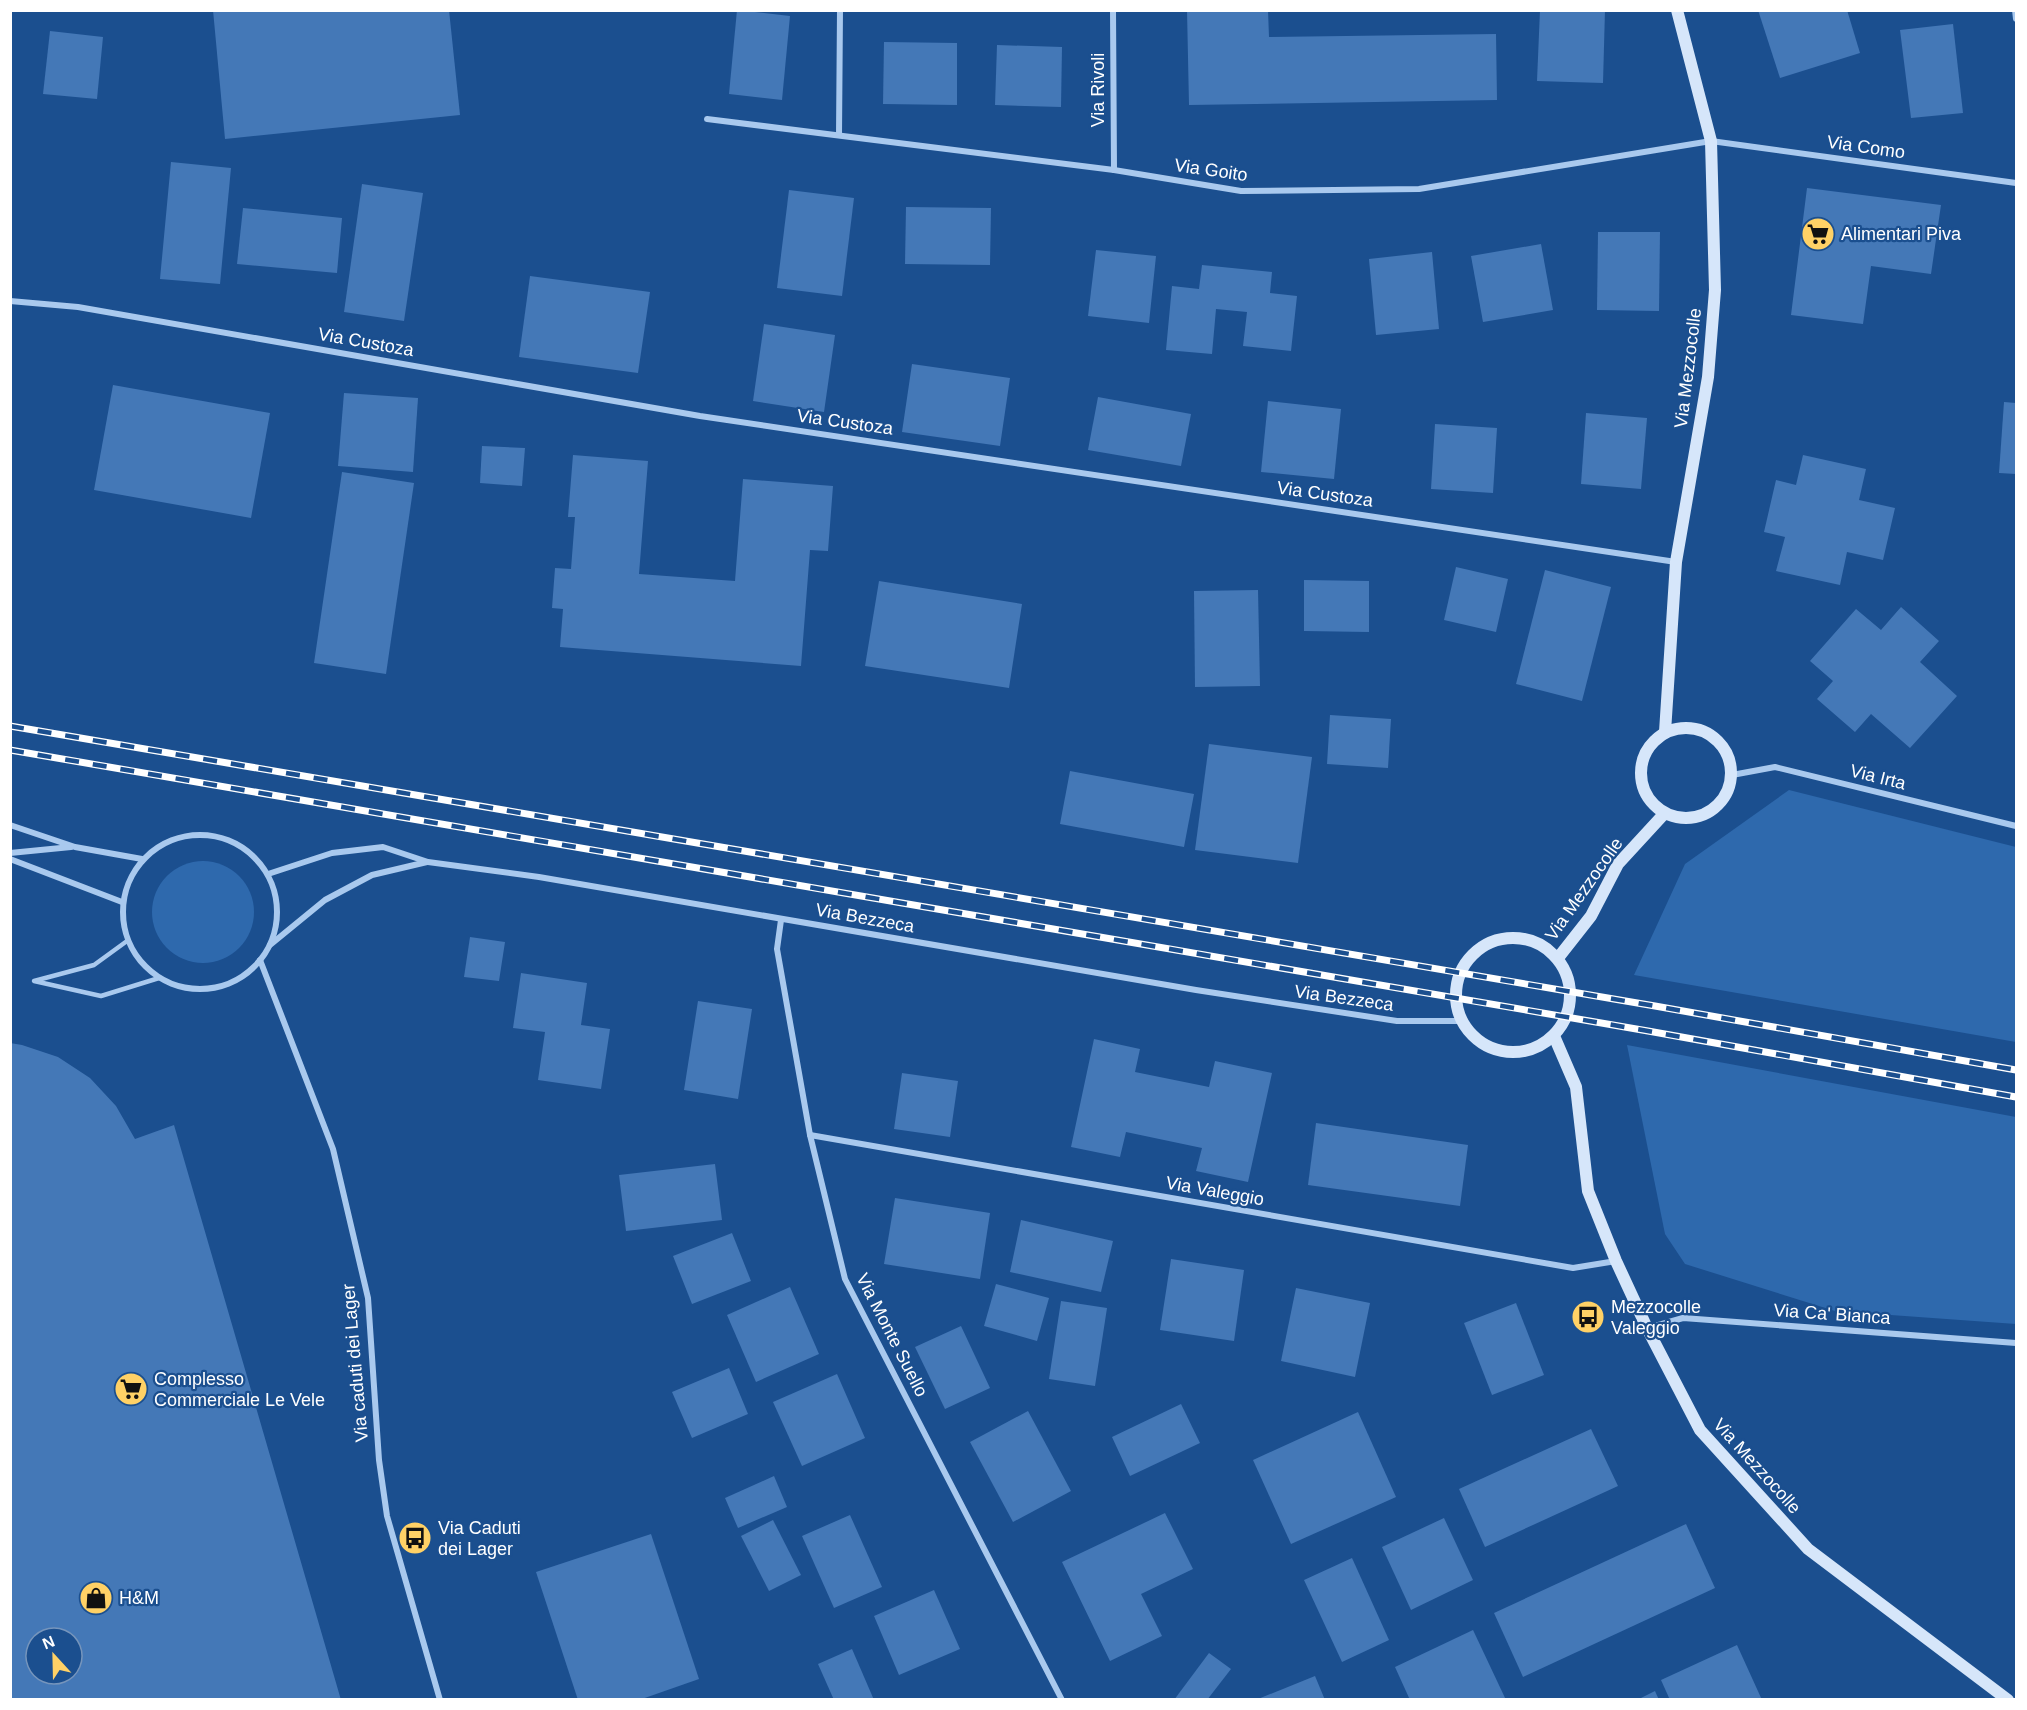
<svg xmlns="http://www.w3.org/2000/svg" width="2027" height="1710" font-family="Arial,sans-serif">
  <style>
    .green { fill: #2e69ad }
    .building { fill: #4478b7; fill-rule: evenodd }
    .lines { fill: none; stroke-linecap: round; stroke-linejoin: round }
    .lane { stroke: #a9c9ee; stroke-width: 4.5 }
    .street { stroke: #a9c9ee; stroke-width: 6 }
    .secondary { stroke: #d6e6fa; stroke-width: 12 }
    .rail-casing { stroke: #fff; stroke-width: 7 }
    .rail { stroke: #1b4f8f; stroke-width: 4.5; stroke-dasharray: 14; stroke-linecap: butt }
    .labels { text-anchor: middle; dominant-baseline: central; stroke-width: 4.5; stroke-linejoin: round; paint-order: stroke }
    .street-label { font-size: 18px; fill: #fff; stroke: #1b4f8f }
    .poi-label { font-size: 18px; fill: #fff; stroke: #1b4f8f; text-anchor: start }
  </style>
  <rect width="100%" height="100%" fill="#1b4f8f"/>
  <g class="green">
    <path d="M1789,790L2016,847V1042L1634,975L1685,864Z"/>
    <circle cx="203" cy="912" r="51"/>
    <path d="M1627,1045L2016,1117V1324L1835,1311L1685,1264L1665,1234Z"/>
  </g>
  <g class="building">
    <path d="M213,10H449L460,115L225,139Z"/>
    <path d="M737,10L790,16L782,100L729,94Z"/>
    <path d="M1187,10H1268L1269,37L1496,34L1497,100L1189,105Z"/>
    <path d="M1540,10H1605L1603,83L1537,81Z"/>
    <path d="M1758,10H1847L1860,53L1780,78Z"/>
    <path d="M1953,24L1963,113L1911,118L1900,30Z"/>
    <path d="M50,31L103,37L97,99L43,94Z"/>
    <path d="M884,42L957,43V105L883,104Z"/>
    <path d="M997,45L1062,47L1061,107L995,105Z"/>
    <path d="M171,162L231,168L220,284L160,279Z"/>
    <path d="M362,184L423,193L404,321L344,312Z"/>
    <path d="M1807,188L1941,205L1931,274L1871,266L1863,324L1791,315Z"/>
    <path d="M789,190L854,198L842,296L777,288Z"/>
    <path d="M906,207L991,208L990,265L905,264Z"/>
    <path d="M243,208L342,218L337,273L237,264Z"/>
    <path d="M1598,232H1660L1659,311L1597,310Z"/>
    <path d="M1541,244L1553,310L1483,322L1471,256Z"/>
    <path d="M1096,250L1156,256L1149,323L1088,316Z"/>
    <path d="M1432,252L1439,329L1376,335L1369,259Z"/>
    <path d="M1202,265L1272,272L1270,293L1297,296L1291,351L1243,346L1247,312L1216,309L1212,354L1166,350L1172,286L1199,289Z"/>
    <path d="M530,276L650,292L638,373L519,357Z"/>
    <path d="M764,324L835,335L824,412L753,401Z"/>
    <path d="M912,364L1010,378L1000,446L902,432Z"/>
    <path d="M113,385L270,413L251,518L94,490Z"/>
    <path d="M344,393L418,398L413,472L338,466Z"/>
    <path d="M1098,397L1191,414L1181,466L1088,450Z"/>
    <path d="M1268,401L1341,409L1334,479L1261,472Z"/>
    <path d="M2004,402L2016,403V474L1999,473Z"/>
    <path d="M1586,413L1647,418L1641,489L1581,484Z"/>
    <path d="M1435,424L1497,428L1493,493L1431,489Z"/>
    <path d="M482,446L525,448L522,486L480,483Z"/>
    <path d="M573,455L648,461L639,574L735,581L743,479L833,486L828,551L810,550L801,666L560,647L563,609L552,608L555,568L571,569L575,517H568Z"/>
    <path d="M1803,455L1866,469L1859,500L1895,508L1883,560L1847,552L1840,585L1776,571L1785,537L1764,532L1776,480L1796,485Z"/>
    <path d="M342,472L414,483L386,674L314,663Z"/>
    <path d="M1456,567L1508,579L1496,632L1444,620Z"/>
    <path d="M1545,570L1611,587L1582,701L1516,684Z"/>
    <path d="M1304,580L1369,581V632L1304,631Z"/>
    <path d="M879,581L1022,604L1009,688L865,666Z"/>
    <path d="M1258,590L1260,686L1195,687L1194,591Z"/>
    <path d="M1901,607L1939,641L1920,662L1957,696L1910,748L1871,714L1855,732L1817,699L1833,681L1810,661L1856,609L1881,630Z"/>
    <path d="M1330,715L1391,719L1388,768L1327,764Z"/>
    <path d="M1209,744L1312,757L1298,863L1195,850Z"/>
    <path d="M1070,771L1194,794L1184,847L1060,824Z"/>
    <path d="M470,937L505,942L499,981L464,977Z"/>
    <path d="M521,973L587,983L581,1025L610,1029L601,1089L538,1080L545,1032L513,1028Z"/>
    <path d="M698,1001L752,1009L738,1099L684,1090Z"/>
    <path d="M1094,1039L1140,1049L1135,1072L1209,1087L1215,1061L1272,1073L1248,1182L1196,1171L1202,1148L1126,1132L1120,1157L1071,1147Z"/>
    <path d="M10,1043L22,1045L58,1057L90,1078L116,1106L135,1139L174,1125L341,1700H10ZM36,1638H72V1674H36Z"/>
    <path d="M902,1073L958,1081L950,1137L894,1129Z"/>
    <path d="M1316,1123L1468,1145L1460,1206L1308,1185Z"/>
    <path d="M715,1164L722,1220L626,1231L619,1175Z"/>
    <path d="M895,1198L990,1213L980,1279L884,1264Z"/>
    <path d="M1021,1220L1113,1241L1101,1292L1010,1272Z"/>
    <path d="M732,1233L751,1281L692,1304L673,1256Z"/>
    <path d="M1171,1259L1244,1270L1234,1341L1160,1330Z"/>
    <path d="M996,1284L1049,1298L1037,1341L984,1326Z"/>
    <path d="M790,1287L819,1354L756,1382L727,1315Z"/>
    <path d="M1296,1288L1370,1303L1355,1377L1281,1361Z"/>
    <path d="M1061,1301L1107,1308L1095,1386L1049,1379Z"/>
    <path d="M1516,1303L1544,1375L1492,1395L1464,1323Z"/>
    <path d="M961,1326L990,1388L945,1409L915,1347Z"/>
    <path d="M729,1368L748,1414L692,1438L672,1392Z"/>
    <path d="M837,1374L865,1438L802,1466L773,1402Z"/>
    <path d="M1181,1404L1200,1443L1130,1476L1112,1437Z"/>
    <path d="M1028,1411L1071,1491L1013,1522L970,1442Z"/>
    <path d="M1358,1412L1396,1497L1291,1544L1253,1460Z"/>
    <path d="M1591,1429L1618,1486L1485,1547L1459,1489Z"/>
    <path d="M774,1476L787,1507L738,1528L725,1498Z"/>
    <path d="M1165,1513L1193,1569L1141,1594L1162,1636L1110,1661L1062,1562Z"/>
    <path d="M850,1515L882,1587L834,1608L802,1536Z"/>
    <path d="M1444,1518L1473,1580L1411,1610L1382,1547Z"/>
    <path d="M773,1520L801,1575L769,1591L741,1536Z"/>
    <path d="M1686,1524L1715,1588L1523,1677L1494,1613Z"/>
    <path d="M651,1534L699,1679L639,1700H578L536,1572Z"/>
    <path d="M1352,1558L1389,1640L1342,1662L1304,1580Z"/>
    <path d="M934,1590L960,1649L899,1675L874,1616Z"/>
    <path d="M1473,1630L1506,1700H1410L1395,1667Z"/>
    <path d="M1737,1645L1762,1700H1670L1661,1680Z"/>
    <path d="M852,1649L874,1700H834L818,1664Z"/>
    <path d="M1209,1653L1231,1669L1207,1700H1174Z"/>
    <path d="M1315,1676L1325,1700H1258V1699Z"/>
    <path d="M1655,1691L1659,1700H1637Z"/>
  </g>
  <g class="lines">
    <path class="lane" d="M127,941L94,965L34,981L101,996L159,978"/>
    <g class="street">
      <path d="M1113,10L1114,170"/>
      <path d="M2015,10L2016,19"/>
      <path d="M707,119L1114,170L1241,191L1419,189L1711,141L2016,183"/>
      <path d="M839,135L840,10"/>
      <path d="M10,301L78,307L700,416L1676,562"/>
      <path d="M1732,775L1775,767L2016,826"/>
      <path d="M10,825L75,847L142,859"/>
      <circle cx="200" cy="912" r="77"/>
      <path d="M10,853L71,847"/>
      <path d="M10,859L122,902"/>
      <path d="M268,874L332,853L383,847L428,862L539,877L1196,990L1397,1021H1461"/>
      <path d="M781,920L777,949L810,1135L845,1279L1062,1700"/>
      <path d="M270,945L325,900L372,875L427,862"/>
      <path d="M260,960L333,1149L368,1298L379,1460L387,1516L440,1700"/>
      <path d="M810,1135L1573,1268L1616,1261"/>
      <path d="M1648,1328L1683,1318L2016,1343"/>
    </g>
    <g class="secondary">
      <circle cx="1686" cy="773" r="45"/>
      <path d="M1665,732L1676,562L1708,377L1715,290L1711,141L1677,10"/>
      <circle cx="1513" cy="995" r="57"/>
      <path d="M1558,958L1591,916L1618,864L1664,814"/>
      <path d="M1554,1036L1576,1087L1588,1191L1616,1261L1647,1328L1700,1430L1808,1549L2008,1700"/>
    </g>
    <defs>
      <g id="rail">
        <path d="M10,726L1655,1006L2016,1070"/>
        <path d="M10,750L1648,1031L2016,1097"/>
      </g>
    </defs>
    <use href="#rail" class="rail-casing"/>
    <use href="#rail" class="rail"/>
  </g>
  <defs>
    <symbol id="supermarket-disc" viewBox="-11 -11 22 22"><circle r="9.5" fill="#ffd166" stroke="#1b4f8f"/><path d="M-6-5.5h2.5l.6 2H6L4.5 2H-2.5L-4.4-4H-6ZM-1.5 3.2a1.3 1.3 0 1 0 .1 0ZM3 3.2a1.3 1.3 0 1 0 .1 0Z" fill="#111"/></symbol>
    <symbol id="bus-disc" viewBox="-11 -11 22 22"><circle r="9.5" fill="#ffd166" stroke="#1b4f8f"/><path d="M-5-6H5V4H4V6H2V4H-2V6H-4V4H-5ZM-3.5-4V0h7V-4ZM-3.5 1.2v1.5H-2V1.2ZM2 1.2v1.5H3.5V1.2Z" fill="#111"/></symbol>
    <symbol id="shop-disc" viewBox="-11 -11 22 22"><circle r="9.5" fill="#ffd166" stroke="#1b4f8f"/><path d="M-5-2.5h2.3a2.7 3.5 0 0 1 5.4 0H5L5.5 6h-11ZM-1.5-2.5h3a1.5 2.3 0 0 0-3 0Z" fill="#111"/></symbol>
  </defs>
  <g fill-rule="evenodd">
    <use href="#supermarket-disc" x="1799" y="215" width="38" height="38"/>
    <use href="#bus-disc" x="1569" y="1298" width="38" height="38"/>
    <use href="#supermarket-disc" x="112" y="1370" width="38" height="38"/>
    <use href="#bus-disc" x="396" y="1519" width="38" height="38"/>
    <use href="#shop-disc" x="77" y="1579" width="38" height="38"/>
  </g>
  <g class="labels">
    <g class="street-label">
      <text transform="translate(1098 90) rotate(-90)">Via Rivoli</text>
      <text transform="translate(1866 147) rotate(8)">Via Como</text>
      <text transform="translate(1211 170) rotate(8)">Via Goito</text>
      <text transform="translate(366 342) rotate(10)">Via Custoza</text>
      <text transform="translate(1688 368) rotate(-83)">Via Mezzocolle</text>
      <text transform="translate(845 422) rotate(8)">Via Custoza</text>
      <text transform="translate(1325 494) rotate(8)">Via Custoza</text>
      <text transform="translate(1878 777) rotate(14)">Via Irta</text>
      <text transform="translate(1584 889) rotate(-55)">Via Mezzocolle</text>
      <text transform="translate(865 918) rotate(10)">Via Bezzeca</text>
      <text transform="translate(1344 998) rotate(8)">Via Bezzeca</text>
      <text transform="translate(1215 1191) rotate(10)">Via Valeggio</text>
      <text transform="translate(1832 1314) rotate(4)">Via Ca' Bianca</text>
      <text transform="translate(892 1335) rotate(63)">Via Monte Suello</text>
      <text transform="translate(355 1363) rotate(-95)">Via caduti dei Lager</text>
      <text transform="translate(1757 1466) rotate(48)">Via Mezzocolle</text>
    </g>
    <g class="poi-label">
      <text x="1841" y="234">Alimentari Piva</text>
      <text x="1611" y="1307">Mezzocolle<tspan x="1611" dy="21">Valeggio</tspan></text>
      <text x="154" y="1379">Complesso<tspan x="154" dy="21">Commerciale Le Vele</tspan></text>
      <text x="438" y="1528">Via Caduti<tspan x="438" dy="21">dei Lager</tspan></text>
      <text x="119" y="1598">H&amp;M</text>
    </g>
  </g>
  <rect width="2027" height="1710" fill="none" stroke="#ffffff" stroke-width="24"/>
  <g transform="translate(54 1656) rotate(338)"><circle r="28" fill="#1b4f8f" stroke="#7695bc" stroke-width="1.5"/>
  <path d="M0-4.5L10 22L0 15L-10 22Z" fill="#ffd166"/>
  <text y="-9" font-size="16" font-weight="bold" text-anchor="middle" fill="#ffffff">N</text>
  </g>
</svg>
